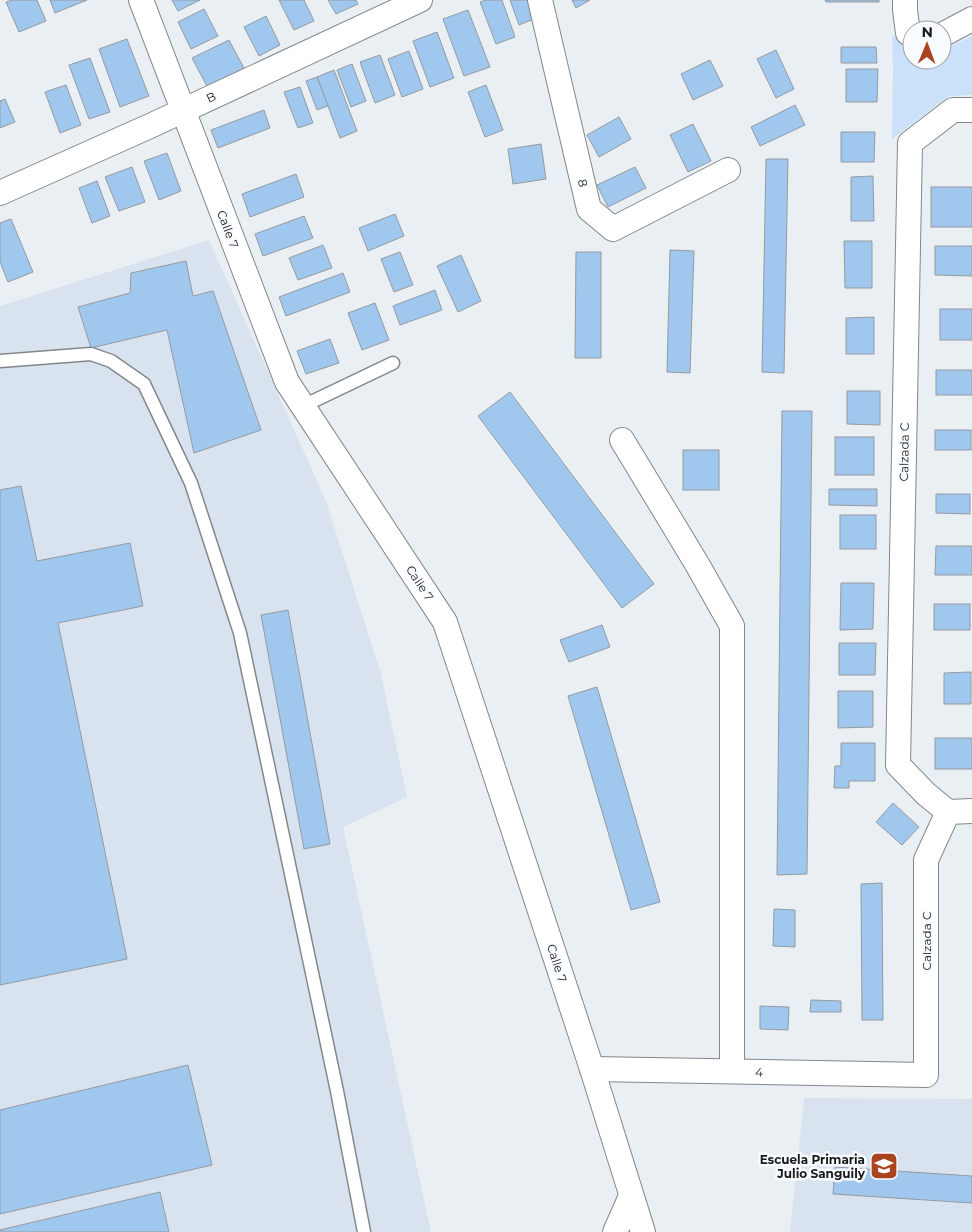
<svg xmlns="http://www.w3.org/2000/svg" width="972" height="1232" font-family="Montserrat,sans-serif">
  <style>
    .built { fill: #d9e3ef }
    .green { fill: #cae1f9 }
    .building { fill: #a0c7ee; stroke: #959a9f }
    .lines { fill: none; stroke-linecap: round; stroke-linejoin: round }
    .service-casing { stroke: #83878c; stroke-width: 15 }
    .minor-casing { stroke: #83878c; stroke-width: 26 }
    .service { stroke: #fff; stroke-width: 12 }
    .minor { stroke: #fff; stroke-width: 24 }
    .labels { text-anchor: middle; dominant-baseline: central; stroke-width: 5; stroke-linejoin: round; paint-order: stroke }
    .street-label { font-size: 12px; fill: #181a1c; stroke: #f9fcff }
    .poi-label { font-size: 12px; font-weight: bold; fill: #181a1c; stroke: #f9fcff; text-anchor: end }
  </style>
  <rect width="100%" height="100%" fill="#eaeff4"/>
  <g class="built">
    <path d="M209,240L326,501L381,674L407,797L343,827L431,1232H0V306Z"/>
    <path d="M804,1098L972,1099V1232H790Z"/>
  </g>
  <path class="green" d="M892,35L912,47V60H942V50L972,36V95L949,96L892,139L893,67Z"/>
  <g class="building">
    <path d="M12,0H37L46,21L19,32L6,2Z"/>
    <path d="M50,0H87L55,13Z"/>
    <path d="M172,0H200L178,11Z"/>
    <path d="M279,0H304L314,21L294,30Z"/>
    <path d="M328,0H356L358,4L336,14Z"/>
    <path d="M486,0H502L515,37L496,44L480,2Z"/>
    <path d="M510,0H533L539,17L519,25Z"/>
    <path d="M572,0H590L576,8Z"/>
    <path d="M825,0H879V2H826Z"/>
    <path d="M204,9L218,36L191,49L178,22Z"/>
    <path d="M468,10L490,67L464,76L443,19Z"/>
    <path d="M266,16L280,45L259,56L244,27Z"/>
    <path d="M437,32L454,78L430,87L413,41Z"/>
    <path d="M127,39L149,96L120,107L99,49Z"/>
    <path d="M229,40L246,72L209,90L192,58Z"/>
    <path d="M841,47H876L877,63H841Z"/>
    <path d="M776,50L794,89L776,98L757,59Z"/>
    <path d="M409,51L423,89L402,97L388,59Z"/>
    <path d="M380,55L395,95L375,103L360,62Z"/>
    <path d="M90,58L110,112L89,119L69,65Z"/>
    <path d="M710,60L723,86L693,100L681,74Z"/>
    <path d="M352,64L366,101L351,107L337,70Z"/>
    <path d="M846,69H878L877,102H846Z"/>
    <path d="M334,70L357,131L340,138L317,77Z"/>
    <path d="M317,77L328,106L317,110L306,81Z"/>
    <path d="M66,85L81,125L60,133L45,92Z"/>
    <path d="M486,85L503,130L485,137L468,92Z"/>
    <path d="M300,87L313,123L298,128L284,92Z"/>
    <path d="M5,99L15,122L0,128V101Z"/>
    <path d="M795,105L805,125L760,146L751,127Z"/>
    <path d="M264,110L270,128L218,148L211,130Z"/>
    <path d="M619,117L631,139L599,157L587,135Z"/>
    <path d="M693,124L711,161L688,172L670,135Z"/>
    <path d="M841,132H875L874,162H841Z"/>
    <path d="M541,144L546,179L513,184L508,149Z"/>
    <path d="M167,153L181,191L159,200L144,161Z"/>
    <path d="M766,159H788L784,373L762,372Z"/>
    <path d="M132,167L145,202L119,211L105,177Z"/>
    <path d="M635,167L646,188L608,207L597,185Z"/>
    <path d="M296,174L304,197L250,217L242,194Z"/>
    <path d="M873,176L874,221H851V177Z"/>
    <path d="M97,181L110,216L92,223L79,188Z"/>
    <rect x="931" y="187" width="41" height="40"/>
    <path d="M395,214L404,236L368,251L359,228Z"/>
    <path d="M304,216L313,238L263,256L255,234Z"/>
    <path d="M11,219L33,272L8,282L0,262V223Z"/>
    <path d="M844,241H872V288H845Z"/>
    <path d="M323,245L332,268L298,280L289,258Z"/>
    <path d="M935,246H972V276L935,275Z"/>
    <path d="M670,250L694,251L690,373L667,372Z"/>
    <path d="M400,252L413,285L394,292L381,259Z"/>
    <path d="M576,252H601V358H575Z"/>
    <path d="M461,255L481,301L458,312L437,266Z"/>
    <path d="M186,261L193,296L213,291L261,430L194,453L167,330L91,348L78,307L130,293L131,273Z"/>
    <path d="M343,273L350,292L286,316L279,297Z"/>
    <path d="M435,290L442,310L400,325L393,306Z"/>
    <path d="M375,303L389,340L362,350L348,313Z"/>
    <rect x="940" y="309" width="32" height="31"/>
    <path d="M874,317V354H846V318Z"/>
    <path d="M330,339L339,363L306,374L297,351Z"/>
    <rect x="936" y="370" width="36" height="25"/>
    <path d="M847,391H880V425L847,424Z"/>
    <path d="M510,392L654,584L622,608L478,416Z"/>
    <path d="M782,411H812L807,874L777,875Z"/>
    <rect x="935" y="430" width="36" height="20"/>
    <rect x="835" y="437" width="39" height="38"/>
    <rect x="683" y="450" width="36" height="40"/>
    <path d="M21,486L37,561L130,543L143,606L58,623L127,959L0,985V490Z"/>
    <path d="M829,489H877V506L829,505Z"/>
    <path d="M936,494H970V514L936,513Z"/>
    <rect x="840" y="515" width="36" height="34"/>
    <path d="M936,546H972V575H935Z"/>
    <path d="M841,583H874L873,629L840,630Z"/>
    <rect x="934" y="604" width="36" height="26"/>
    <path d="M288,610L330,844L304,849L261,615Z"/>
    <path d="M602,625L610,647L569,662L560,640Z"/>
    <path d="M839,643H876L875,675H839Z"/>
    <path d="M971,672V704H944V673Z"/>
    <path d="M597,687L660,902L631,910L568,696Z"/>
    <path d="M838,691H873V727L838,728Z"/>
    <rect x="935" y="738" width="37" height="31"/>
    <path d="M841,743H875V781H849V788H834L835,766H841Z"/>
    <path d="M893,803L919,827L902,845L876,822Z"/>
    <path d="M882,883L883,1020H862L861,884Z"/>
    <path d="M774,909L795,910V947L773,946Z"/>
    <path d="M811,1000L841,1001V1012H810Z"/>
    <path d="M760,1006L789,1007L788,1030L760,1029Z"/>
    <path d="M188,1065L212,1165L0,1214V1110Z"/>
    <path d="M835,1167L972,1176V1203L833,1194Z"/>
    <path d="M160,1192L169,1232H0V1230Z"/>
  </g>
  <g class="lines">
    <defs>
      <g id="service">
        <path d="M0,361L91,354L111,361L144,384L191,483L240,633L337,1091L364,1232"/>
        <path d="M303,406L393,363"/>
      </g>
      <g id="minor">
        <path d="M141,0L287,382L445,622L592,1069L643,1232"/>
        <path d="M540,0L589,209L613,229L728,170"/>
        <path d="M905,0V10L908,33L912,35"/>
        <path d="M942,35L972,19"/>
        <path d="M972,110H953L910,143L898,765L926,794L948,812L972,811"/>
        <path d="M0,193L150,126L420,0"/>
        <path d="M622,440L697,564L732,626V1071"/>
        <path d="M592,1069L926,1075V860L948,812"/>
        <path d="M615,1232L631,1196"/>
      </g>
    </defs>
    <use href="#service" class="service-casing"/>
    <use href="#minor" class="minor-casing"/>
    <use href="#service" class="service"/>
    <use href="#minor" class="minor"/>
  </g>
  <defs>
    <symbol id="school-square" viewBox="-11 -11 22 22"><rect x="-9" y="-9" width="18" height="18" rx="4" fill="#aa441e" stroke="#f9fcff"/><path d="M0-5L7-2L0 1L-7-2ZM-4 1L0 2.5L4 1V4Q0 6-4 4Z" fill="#fff"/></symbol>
  </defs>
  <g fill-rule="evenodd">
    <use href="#school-square" x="868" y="1150" width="32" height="32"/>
  </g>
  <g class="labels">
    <g class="street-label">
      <text transform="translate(211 97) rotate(-25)">B</text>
      <text transform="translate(583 183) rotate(77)">8</text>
      <text transform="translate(228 229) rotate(69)">Calle 7</text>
      <text transform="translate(904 452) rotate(-89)">Calzada C</text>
      <text transform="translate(420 583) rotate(57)">Calle 7</text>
      <text transform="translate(926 941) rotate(-90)">Calzada C</text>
      <text transform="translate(557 963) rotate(72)">Calle 7</text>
      <text transform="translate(759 1072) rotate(1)">4</text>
    </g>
    <g class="poi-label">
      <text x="865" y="1159">Escuela Primaria<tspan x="865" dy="14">Julio Sanguily</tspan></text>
    </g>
  </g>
  <g transform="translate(927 45) rotate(1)"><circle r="24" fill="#f9fcff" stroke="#9fa2a4"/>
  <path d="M0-4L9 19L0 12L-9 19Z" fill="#aa441e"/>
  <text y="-8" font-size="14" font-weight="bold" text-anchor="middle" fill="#181a1c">N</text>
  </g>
</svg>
